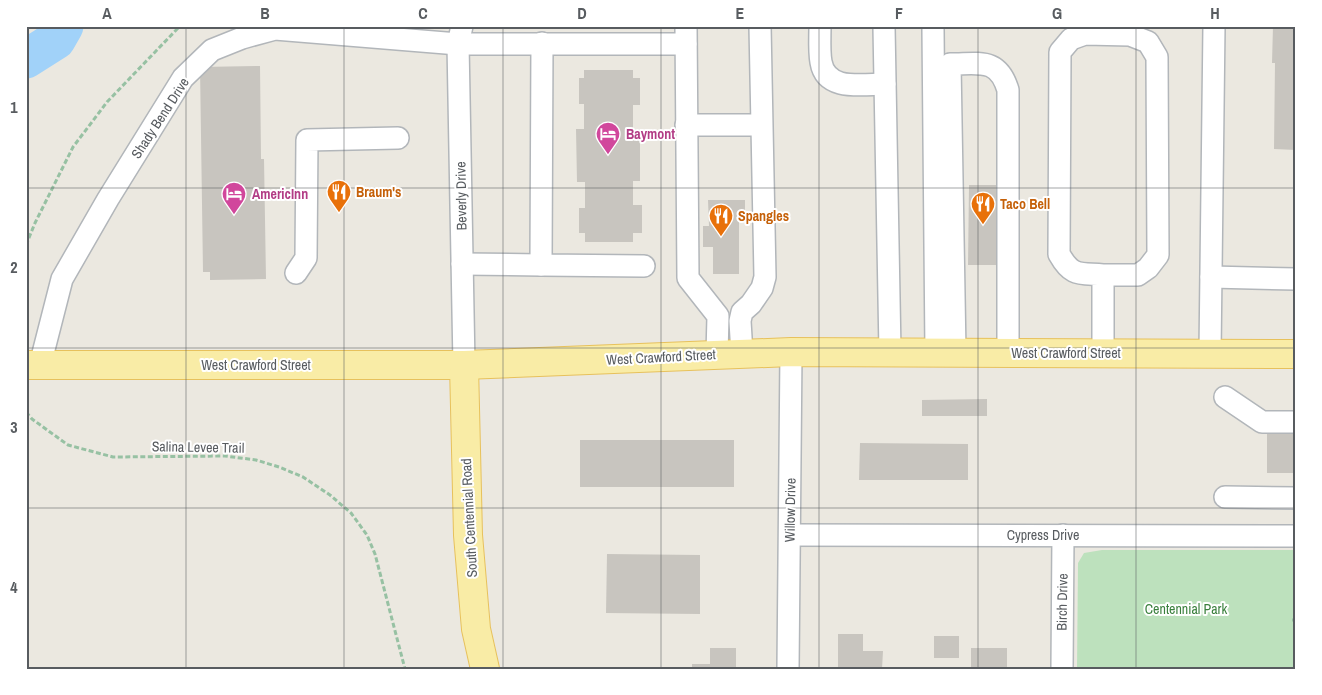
<svg xmlns="http://www.w3.org/2000/svg" width="1322" height="695" font-family="'Archivo Narrow',sans-serif">
  <style>
    .green { fill: #bde1bd }
    .lines { fill: none; stroke-linecap: round; stroke-linejoin: round }
    .river { stroke: #a1d2f9; stroke-width: 39 }
    .building { fill: #c8c5bf }
    .minor-casing { stroke: #b2b6ba; stroke-width: 24 }
    .major-casing { stroke: #e7c15c; stroke-width: 30 }
    .path { stroke: #97c1a3; stroke-width: 3; stroke-dasharray: 5 2.5; stroke-linecap: butt }
    .minor { stroke: #fff; stroke-width: 21 }
    .major { stroke: #f9eca6; stroke-width: 28 }
    .grid { fill: none; stroke: #585c60; stroke-width: 1; stroke-opacity: 0.55 }
    .labels { text-anchor: middle; dominant-baseline: central; stroke-width: 4; stroke-linejoin: round; paint-order: stroke }
    .street-label { font-size: 14px; fill: #585c60; stroke: #fff }
    .hotel-label { font-size: 14px; font-weight: bold; fill: #b23c85; stroke: #fff; text-anchor: start }
    .food-label { font-size: 14px; font-weight: bold; fill: #c56008; stroke: #fff; text-anchor: start }
    .park-label { font-size: 14px; fill: #397f3c; stroke: #fff }
    .neatline { fill: none; stroke: #585c60; stroke-width: 2 }
    .grid-label { font-size: 16px; text-anchor: middle; font-weight: bold; fill: #585c60 }
  </style>
  <rect width="100%" height="100%" fill="#ebe8e0"/>
  <path class="green" d="M1102,550H1296V669H1077L1078,563L1084,553Z"/>
  <g class="lines">
    <path class="river" d="M26,59L56,40L64,26"/>
  </g>
  <g class="building">
    <path d="M1273,26H1296V150L1274,149L1275,63H1272Z"/>
    <path d="M260,66L261,159H264L266,279L210,280V272H203L200,67Z"/>
    <path d="M584,70H633V78H640V105H633V129H640V181H633V205H642V233H633V242H585V233H579V208H585V182H577L576,129H584V104H579V78H584Z"/>
    <path d="M969,185H998L997,265H968Z"/>
    <path d="M708,200H745V220H739V274H713V247H703V226H709Z"/>
    <path d="M987,399V416H922V400Z"/>
    <rect x="1267" y="429" width="29" height="44"/>
    <rect x="580" y="440" width="154" height="47"/>
    <path d="M860,443L968,444V480H859Z"/>
    <path d="M607,554L700,555V614L606,613Z"/>
    <path d="M838,634H863V651H883L882,669H838Z"/>
    <rect x="934" y="636" width="25" height="22"/>
    <path d="M710,648H736V669H692V664H710Z"/>
    <rect x="971" y="648" width="36" height="21"/>
  </g>
  <g class="lines">
    <defs>
      <g id="minor">
        <path d="M462,26L458,44L464,365"/>
        <path d="M686,26L688,278L718,316L717,354"/>
        <path d="M820,26C820,38 819,51 821,62C826,92 863,84 885,84"/>
        <path d="M884,27L890,352"/>
        <path d="M933,29L936,352"/>
        <path d="M542,43L541,265L644,266"/>
        <path d="M686,125H761"/>
        <path d="M462,264L541,265"/>
        <path d="M296,273L306,258L307,140L398,138"/>
        <path d="M1103,275C1079,273 1072,277 1059,254L1060,52L1071,39L1085,34L1130,35L1148,42L1157,57L1158,255L1148,268L1138,275H1103V353"/>
        <path d="M1211,277L1296,279"/>
        <path d="M955,352L950,64C979,64 998,57 1008,90V353"/>
        <path d="M1210,353L1214,26"/>
        <path d="M742,354L740,321L742,312L751,304L762,288L765,277L760,26"/>
        <path d="M40,365L62,279L108,199L183,78L212,50L242,38L275,29L458,44H686"/>
        <path d="M1225,397L1262,422H1296"/>
        <path d="M1225,497L1296,498"/>
        <path d="M790,535L1296,536"/>
        <path d="M788,669L791,352"/>
        <path d="M1062,669L1063,535"/>
      </g>
      <g id="major">
        <path d="M26,365H464L791,352L1296,354"/>
        <path d="M464,365L468,535L476,629L485,669"/>
      </g>
    </defs>
    <use href="#minor" class="minor-casing"/>
    <use href="#major" class="major-casing"/>
    <g class="path">
      <path d="M26,245L35,223L73,147L107,102L180,26"/>
      <path d="M26,412L32,419L68,445L113,457L225,456L256,460L279,467L303,477L330,495L351,513L367,535L375,554L405,669"/>
      <path d="M1292,620H1296"/>
    </g>
    <use href="#minor" class="minor"/>
    <use href="#major" class="major"/>
  </g>
  <path class="grid" d="M186,26V669M344,26V669M503,26V669M661,26V669M819,26V669M978,26V669M1136,26V669M26,188H1296M26,348H1296M26,508H1296"/>
  <defs>
    <symbol id="hotel-pin" viewBox="-11 -11 22 30"><path d="M0 17L-7.5 6A9.5 9.5 0 1 1 7.5 6Z" fill="#d1479c" stroke="#fff"/><path d="M-6-4.5h1.5V1H6V5H4.5V3h-9V5H-6ZM-4 0a1.8 1.8 0 1 1 3.6 0ZM.5 0V-2.5h3Q6-2.5 6 0Z" fill="#fff"/></symbol>
    <symbol id="restaurant-pin" viewBox="-11 -11 22 30"><path d="M0 17L-7.5 6A9.5 9.5 0 1 1 7.5 6Z" fill="#e8710a" stroke="#fff"/><path d="M-5-6h1v4h1v-4h1v4h1v-4h1v5L-1.5 .5V6h-2V.5L-5-1ZM5-6V6H3V1.5H1.5Q1.5-4 5-6Z" fill="#fff"/></symbol>
  </defs>
  <g fill-rule="evenodd">
    <use href="#hotel-pin" x="594" y="120" width="28" height="38"/>
    <use href="#restaurant-pin" x="325" y="178" width="28" height="38"/>
    <use href="#hotel-pin" x="220" y="180" width="28" height="38"/>
    <use href="#restaurant-pin" x="969" y="190" width="28" height="38"/>
    <use href="#restaurant-pin" x="707" y="202" width="28" height="38"/>
  </g>
  <g class="labels">
    <g class="street-label">
      <text transform="translate(160 118) rotate(-57)">Shady Bend Drive</text>
      <text transform="translate(461 196) rotate(-91)">Beverly Drive</text>
      <text x="1066" y="353">West Crawford Street</text>
      <text transform="translate(661 357) rotate(-3)">West Crawford Street</text>
      <text x="256" y="365">West Crawford Street</text>
      <text transform="translate(198 447) rotate(1)">Salina Levee Trail</text>
      <text transform="translate(790 510) rotate(-89)">Willow Drive</text>
      <text transform="translate(469 518) rotate(-93)">South Centennial Road</text>
      <text x="1043" y="535">Cypress Drive</text>
      <text transform="translate(1062 602) rotate(-89)">Birch Drive</text>
    </g>
    <g class="hotel-label">
      <text x="626" y="134">Baymont</text>
      <text x="252" y="194">AmericInn</text>
    </g>
    <g class="food-label">
      <text x="356" y="192">Braum's</text>
      <text x="1000" y="204">Taco Bell</text>
      <text x="738" y="216">Spangles</text>
    </g>
    <g class="park-label">
      <text x="1186" y="609">Centennial Park</text>
    </g>
  </g>
  <rect width="1322" height="695" fill="none" stroke="#ffffff" stroke-width="55"/>
  <rect x="28" y="28" width="1266" height="640" class="neatline"/>
  <g class="grid-label">
    <text x="107" y="19">A</text>
    <text x="265" y="19">B</text>
    <text x="423" y="19">C</text>
    <text x="582" y="19">D</text>
    <text x="740" y="19">E</text>
    <text x="899" y="19">F</text>
    <text x="1057" y="19">G</text>
    <text x="1215" y="19">H</text>
    <text x="14" y="113">1</text>
    <text x="14" y="273">2</text>
    <text x="14" y="433">3</text>
    <text x="14" y="593">4</text>
  </g>
</svg>
